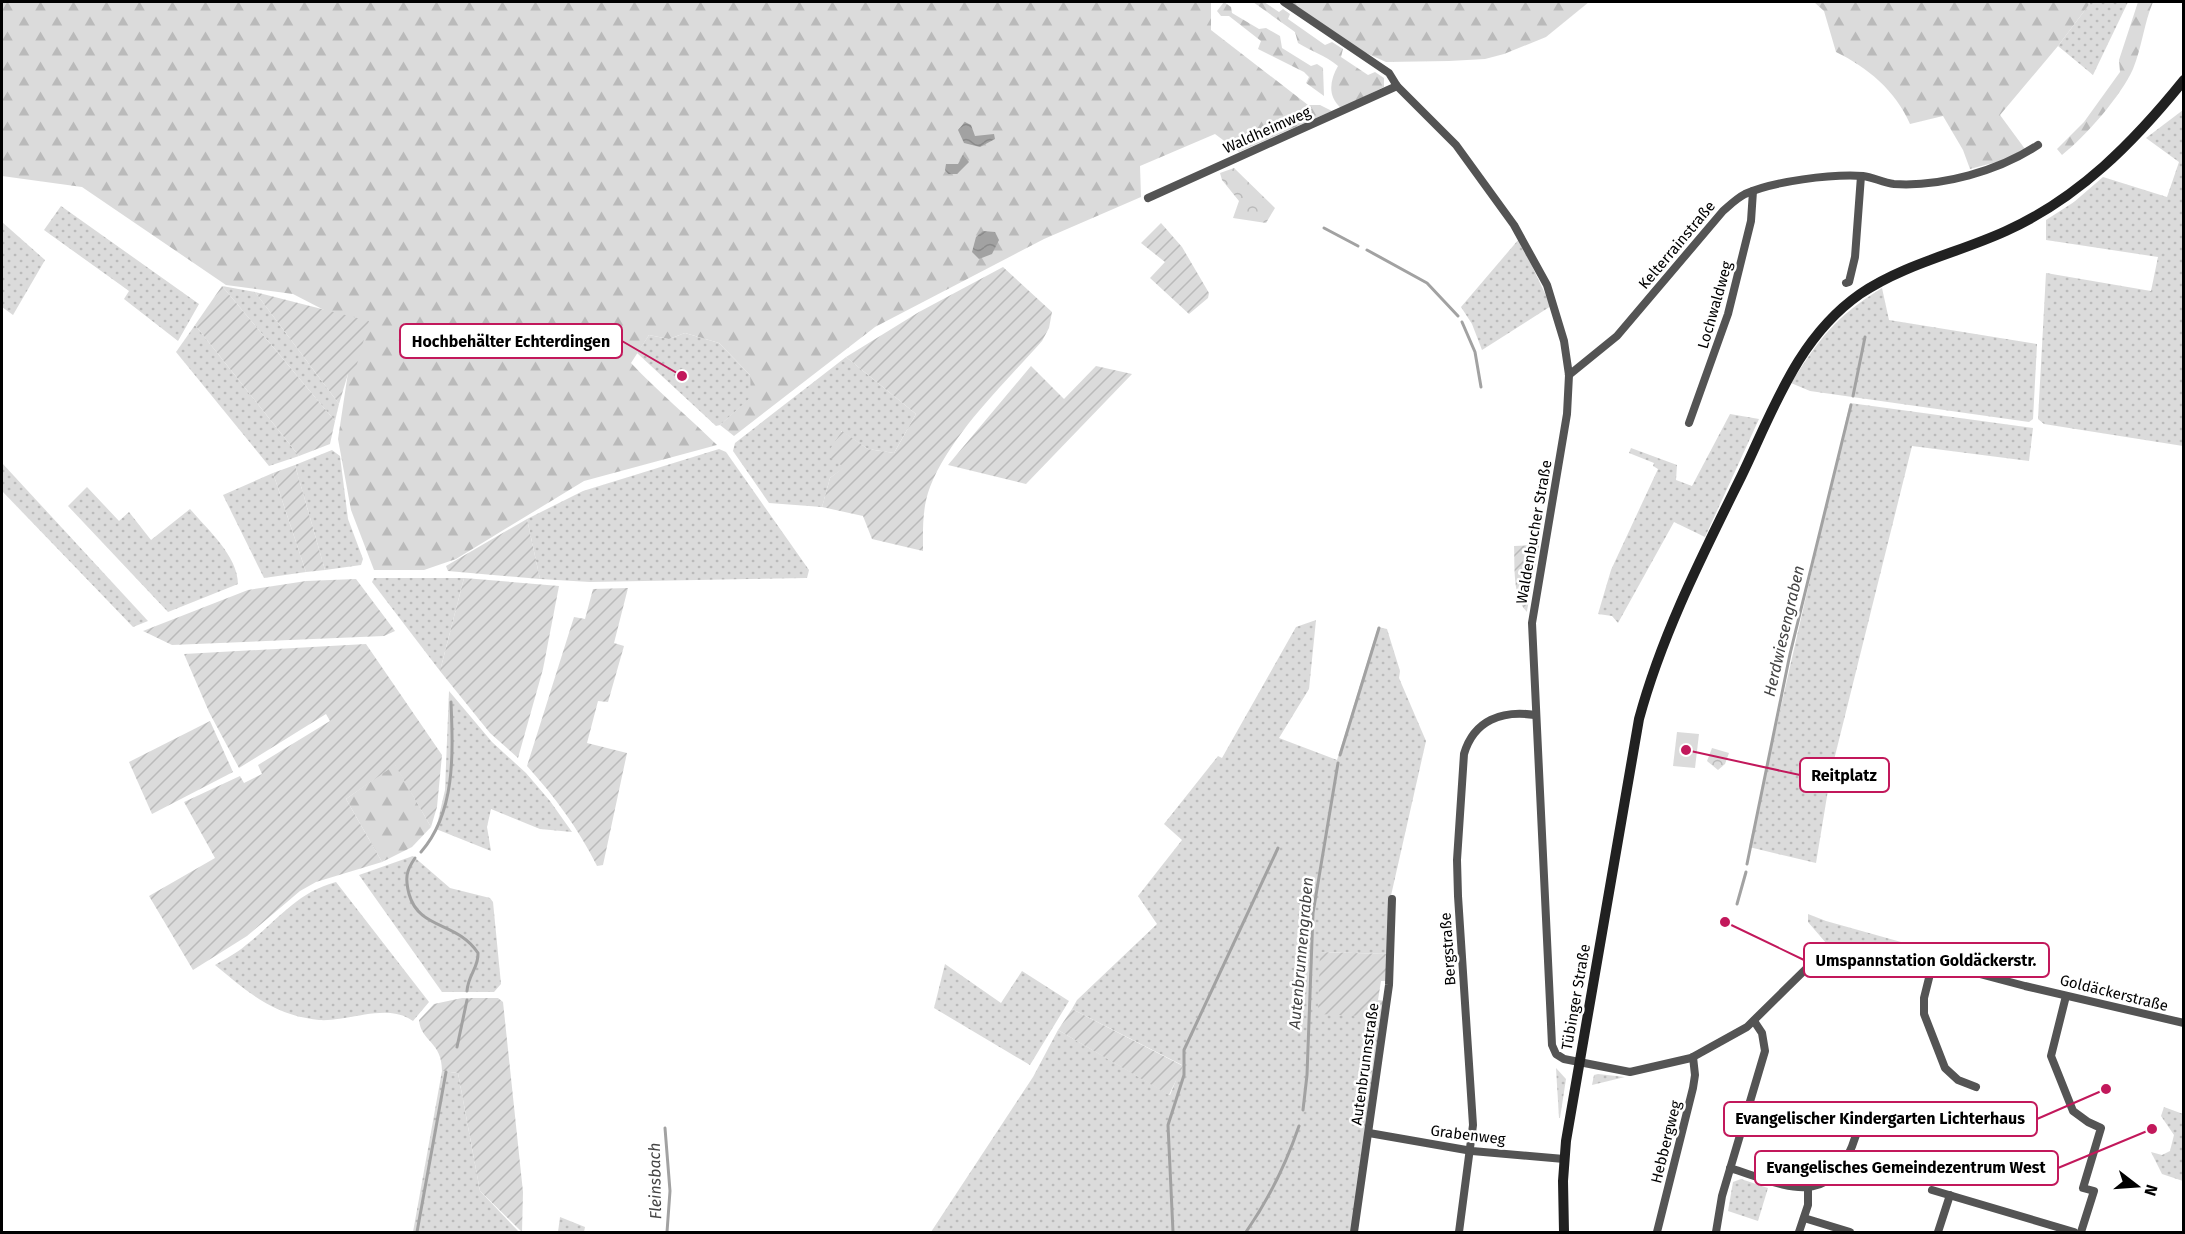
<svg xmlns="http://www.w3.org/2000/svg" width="2185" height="1234" font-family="'Fira Sans',sans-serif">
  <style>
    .grass { fill: url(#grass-dots) }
    .forest { fill: url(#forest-firs) }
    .park { fill: url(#park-crowns) }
    .garden { fill: url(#garden-furrows) }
    .pitch { fill: #dbdbdb }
    .water { fill: url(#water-waves) }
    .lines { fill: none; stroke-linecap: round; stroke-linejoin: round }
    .stream { stroke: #a2a2a2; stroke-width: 3 }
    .street { stroke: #545454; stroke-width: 8 }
    .secondary { stroke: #212121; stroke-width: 10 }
    .labels { text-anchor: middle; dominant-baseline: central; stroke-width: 5; stroke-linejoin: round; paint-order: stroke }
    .street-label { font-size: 15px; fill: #000; stroke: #fff }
    .water-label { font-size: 16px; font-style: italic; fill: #434343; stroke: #fff }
    .leader { fill: none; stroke: #c2185b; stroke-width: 2 }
    .callout-dot { fill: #c2185b; stroke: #fff; stroke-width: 2 }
    .callout { fill: #fff; stroke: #c2185b; stroke-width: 2 }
    .callout-label { font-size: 16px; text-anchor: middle; font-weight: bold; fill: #000 }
  </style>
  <defs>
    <pattern id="grass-dots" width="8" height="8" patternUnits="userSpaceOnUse" patternTransform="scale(1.5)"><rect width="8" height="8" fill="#dbdbdb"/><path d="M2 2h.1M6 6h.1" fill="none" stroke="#bababa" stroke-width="1.8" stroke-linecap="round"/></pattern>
    <pattern id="forest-firs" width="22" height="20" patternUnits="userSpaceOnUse" patternTransform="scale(1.5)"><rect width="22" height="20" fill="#dbdbdb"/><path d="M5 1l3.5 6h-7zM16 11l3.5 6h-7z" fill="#bababa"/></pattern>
    <pattern id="park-crowns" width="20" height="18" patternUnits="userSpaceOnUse" patternTransform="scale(1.5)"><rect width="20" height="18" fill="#dbdbdb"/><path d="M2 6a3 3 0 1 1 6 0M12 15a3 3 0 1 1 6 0" fill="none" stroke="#bababa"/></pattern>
    <pattern id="garden-furrows" width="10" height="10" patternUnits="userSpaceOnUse" patternTransform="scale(1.5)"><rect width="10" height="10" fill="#dbdbdb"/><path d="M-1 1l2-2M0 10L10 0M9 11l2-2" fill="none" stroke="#bababa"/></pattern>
    <pattern id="water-waves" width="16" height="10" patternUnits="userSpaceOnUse" patternTransform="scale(1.5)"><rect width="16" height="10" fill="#a2a2a2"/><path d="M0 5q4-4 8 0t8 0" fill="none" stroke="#8a8a8a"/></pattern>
  </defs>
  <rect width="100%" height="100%" fill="#fff"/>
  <g class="grass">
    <path d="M2091,2H2128L2093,75L2058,46Z"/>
    <path d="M2183,110V446L2044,424L2038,419L2046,273L2151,291L2158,257L2046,240V220L2074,202L2103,177L2167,197L2179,162L2146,138Z"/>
    <path d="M61,206L199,304L178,341L124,299L129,291L44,230Z"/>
    <path d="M2,222L45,260L13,315L2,307Z"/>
    <path d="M1519,239L1551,306L1482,350L1472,324L1461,307Z"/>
    <path d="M222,286L255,292L339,404L335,421Z"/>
    <path d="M1882,288L1889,320L2037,344L2033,419L2029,422L1810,391L1791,383C1821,337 1834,318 1882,288Z"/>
    <path d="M195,325L299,456L269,466L176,352Z"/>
    <path d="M685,333L719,343L750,375L752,397L720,425L716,426L637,353L649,335L669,339Z"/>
    <path d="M846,357L916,414L894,453L868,449L841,431L845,467L830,478L822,507L769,503L733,451L735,443Z"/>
    <path d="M1850,403L2033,428L2029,461L1912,446L1831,772L1816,863L1749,847Z"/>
    <path d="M1730,414L1759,419L1705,537L1674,522L1618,623L1612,616L1598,614L1611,570L1658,469L1653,466L1654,463L1629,453L1631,448L1677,465L1676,480L1692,486Z"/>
    <path d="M719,449L726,452L809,570L807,578L590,582L540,579L527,519L583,491Z"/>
    <path d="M332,450L340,456L348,519L363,559L361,565L325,570L295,465Z"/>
    <path d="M2,463L148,621L133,627L2,491Z"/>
    <path d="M273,473L306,572L264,578L223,495Z"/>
    <path d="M87,487L119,521L129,512L151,540L190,509C207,529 238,556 238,584L168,612L68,506Z"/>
    <path d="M374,578H464L440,671L372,582Z"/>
    <path d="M1316,620L1309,689L1279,738L1337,760L1378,627L1387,629L1400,671L1399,678L1426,741L1390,900L1388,954L1320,952V981L1383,1017L1351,1232H931L1033,1077L1058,1030L1170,1095L1182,1065L1072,1009L1077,1000L1157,924L1138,896L1182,840L1164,824L1218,756L1222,758L1296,627Z"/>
    <path d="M449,691L492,742L526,773L550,801L572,832L540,829L491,809L487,827L491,851L436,829L445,790Z"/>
    <path d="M413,856L450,888L490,898L493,902L501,984L494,992H442L359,875Z"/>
    <path d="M336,882L429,1002L413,1021C387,1002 349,1022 319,1020C273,1015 249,993 215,965C225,959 237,953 246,945C276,922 297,892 336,882Z"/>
    <path d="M1808,914L1826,921L1969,961L1968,965C1919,951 1884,935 1832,950L1808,922Z"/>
    <path d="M945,964L1001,1003L1022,971L1069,1001L1030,1065L934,1008Z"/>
    <path d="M1556,1068L1566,1079L1560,1118H1559Z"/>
    <path d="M442,1071L458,1073L480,1191L519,1232H413Z"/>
    <path d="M1598,1074L1625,1077L1592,1085L1594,1075Z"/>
    <path d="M2164,1107L2183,1114V1181L2162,1174L2151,1152L2162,1155L2170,1151L2174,1135L2161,1116Z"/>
    <path d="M1741,1179L1768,1188L1758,1221L1728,1211L1733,1182Z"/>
    <path d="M560,1217L585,1227L584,1232H558Z"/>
  </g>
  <g class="forest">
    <path d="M2,2H1211V30L1308,105H1320L1332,111L1239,152L1215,134L1140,166L1141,197L1044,239L875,327L734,436L720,425L751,397L750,375L719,343L685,333L669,339L649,335L631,363C658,392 689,417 717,445L584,481L456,559L424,570H374L351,510L338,439L355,326L293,294L226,285L82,187L2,176Z"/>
    <path d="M1224,2L1231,7L1232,13L1259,29L1266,28L1280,36L1282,48L1311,66L1317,64L1323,68L1324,96L1306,83L1309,77L1304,72L1258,49L1261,41L1229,16H1221L1217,11Z"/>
    <path d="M1253,2H1264L1279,12L1283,9L1290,14L1288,19L1325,45L1332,42L1343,49L1341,57L1368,75L1375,72L1384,78V87L1341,108C1327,96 1330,80 1338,66C1325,55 1312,52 1298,43L1295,32Z"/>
    <path d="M1290,2H1589L1546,37L1504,54L1485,59L1449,61L1386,62L1366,53Z"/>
    <path d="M1814,2H2091L2058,46L2000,115L2025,149L2004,160L1970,169L1963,150L1943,116L1910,124C1896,91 1867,67 1836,52L1824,11Z"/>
    <path d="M2138,2H2153C2144,23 2142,47 2133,69C2121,96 2085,137 2062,155L2057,149L2084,122L2120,72L2119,60Z"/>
    <path d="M395,764L431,827L412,847L382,862L346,799Z"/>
  </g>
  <g class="park">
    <path d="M1234,168L1275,208L1266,223L1233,218L1239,201L1222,180L1220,173Z"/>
    <path d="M1712,748L1729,753L1725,764L1718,770L1707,761Z"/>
  </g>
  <g class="garden">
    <path d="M1161,223L1182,247L1209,293L1208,298L1189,314L1150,278L1165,262L1141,243Z"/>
    <path d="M1003,267L1052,312L1049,328L1042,341C1004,384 951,434 930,487C922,508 923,529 923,551L872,539L863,516L822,507L830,478L844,467L826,455L842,431L868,449L894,453L916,414L846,357L919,312Z"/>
    <path d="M222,286L335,421L330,444L299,456L195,325Z"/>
    <path d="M255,292L369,321L354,375L348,374L339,404Z"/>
    <path d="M1031,366L1064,399L1096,366L1132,374L1026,484L948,465Z"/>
    <path d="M295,465L325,570L306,572L273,473Z"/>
    <path d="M527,519L540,579L448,571L446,566Z"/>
    <path d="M1539,545L1527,611V612C1512,597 1515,565 1514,546Z"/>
    <path d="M464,578L559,586L543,669L518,758L490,733L440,671Z"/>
    <path d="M356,579L395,631L384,636L172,645L143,631L248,590L306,581Z"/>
    <path d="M628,588L614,643L624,646L608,702L598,701L587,743L627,753L603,865L597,866C578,828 555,797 527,766L574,617L585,619L593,589Z"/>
    <path d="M366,644L442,755L437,807L431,827L395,765L346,799L382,862L316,882L300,891L247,936L193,970L149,896L215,858L184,802L240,776L244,783L262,774L258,765L330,721L326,714L239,768L209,712L184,654Z"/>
    <path d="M210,721L233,772L152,814L129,762Z"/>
    <path d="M1320,952L1388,954L1387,981H1381L1378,1000L1385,1001L1383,1017L1318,1014Z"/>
    <path d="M462,998H498L503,1002L523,1192L522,1232L480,1191L458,1073L442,1071C442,1041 421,1042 419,1020L434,1004Z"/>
    <path d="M1072,1009L1183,1066L1169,1095L1058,1030Z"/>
  </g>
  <path class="pitch" d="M1677,732L1699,734L1695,768L1673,766Z"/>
  <g class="water">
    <path d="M965,122L971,125L975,136L994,134L995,139L980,147L964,143L958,130Z"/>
    <path d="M963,155L969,162L957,174H948L945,170L946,164H958Z"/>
    <path d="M983,231L995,232L999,240L992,254L979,259L972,252L976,237Z"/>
  </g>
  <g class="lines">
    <g class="stream">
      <path d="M1324,228L1358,246"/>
      <path d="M1367,250L1427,283L1458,316"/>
      <path d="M1462,322L1475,352L1481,387"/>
      <path d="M1853,396L1865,337"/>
      <path d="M1340,755L1379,628"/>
      <path d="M421,852C456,812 453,753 451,702"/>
      <path d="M415,858C406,871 405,878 409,894C419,930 457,921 478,953C479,967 468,975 467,991"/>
      <path d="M1747,864L1790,654L1851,405"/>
      <path d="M1737,904L1746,872"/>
      <path d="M457,1047L467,1000"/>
      <path d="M1303,1110L1307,1075L1313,913L1338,763"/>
      <path d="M665,1128L670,1191L667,1232"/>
      <path d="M417,1232L446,1072"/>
      <path d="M1173,1232L1168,1125L1184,1075V1050L1278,848"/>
      <path d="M1246,1232C1269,1199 1286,1164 1299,1126"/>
    </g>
    <g class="street">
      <path d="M1284,2L1389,73L1397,86L1456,145L1514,225L1547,285L1564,341L1569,375L1567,414L1532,623L1552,1045L1556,1054L1564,1059L1630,1072L1691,1058L1747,1027L1812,963L1838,952L1864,948L1889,950L2025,986L2184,1023"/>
      <path d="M1148,198L1397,86"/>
      <path d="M1846,283L1849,282L1855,257L1861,176"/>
      <path d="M1569,375L1617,336L1723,211C1730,205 1737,198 1745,194C1774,181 1831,174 1863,176C1873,177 1883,183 1894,184C1941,187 1999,171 2038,145"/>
      <path d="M1689,423L1728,314L1751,221L1753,191"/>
      <path d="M1933,962L1924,998V1014L1945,1068L1958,1080L1976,1087"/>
      <path d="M2066,996L2051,1056L2073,1111L2088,1122L2101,1128L2083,1188L2094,1191L2081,1232"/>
      <path d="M1369,1133L1472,1151L1564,1159"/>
      <path d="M1730,1168C1787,1186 1832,1212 1856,1135"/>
      <path d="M1932,1190L2074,1232"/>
      <path d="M1804,1218L1850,1232"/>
      <path d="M1354,1232L1389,985L1392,899"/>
      <path d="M1459,1232L1473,1125L1458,896L1457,860L1464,754C1474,720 1502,710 1535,715"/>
      <path d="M1657,1232L1693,1088L1695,1075L1693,1057"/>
      <path d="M1716,1232L1722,1196L1765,1051L1762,1033L1754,1021"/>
      <path d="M1799,1232L1808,1205V1189"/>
      <path d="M1938,1232L1950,1195"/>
    </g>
    <path class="secondary" d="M1564,1232L1563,1181L1566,1141L1639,719C1662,634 1702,556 1741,477C1773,411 1797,338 1860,294C1904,264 1958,253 2006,231C2079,198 2134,142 2184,80"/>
  </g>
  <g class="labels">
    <g class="street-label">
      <text transform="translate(1267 130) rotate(-24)">Waldheimweg</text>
      <text transform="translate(1677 245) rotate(-50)">Kelterrainstraße</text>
      <text transform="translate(1715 305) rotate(-74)">Lochwaldweg</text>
      <text transform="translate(1534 532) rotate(-80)">Waldenbucher Straße</text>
      <text transform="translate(1448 949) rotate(-94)">Bergstraße</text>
      <text transform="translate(2114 993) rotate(14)">Goldäckerstraße</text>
      <text transform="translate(1576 997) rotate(-80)">Tübinger Straße</text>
      <text transform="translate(1365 1064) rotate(-82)">Autenbrunnstraße</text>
      <text transform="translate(1468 1135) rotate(7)">Grabenweg</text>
      <text transform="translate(1666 1142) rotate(-76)">Hebbergweg</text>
    </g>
    <g class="water-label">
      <text transform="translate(1784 631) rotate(-77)">Herdwiesengraben</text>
      <text transform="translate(1301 953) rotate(-85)">Autenbrunnengraben</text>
      <text transform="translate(655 1181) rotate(-91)">Fleinsbach</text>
    </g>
  </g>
  <path class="leader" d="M682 376L622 341M1686 750L1800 775M1725 922L1804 960M2106 1089L2037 1119M2152 1129L2058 1168"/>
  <g class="callout-dot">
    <circle cx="682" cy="376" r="6"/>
    <circle cx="1686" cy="750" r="6"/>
    <circle cx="1725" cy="922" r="6"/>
    <circle cx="2106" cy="1089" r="6"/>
    <circle cx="2152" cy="1129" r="6"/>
  </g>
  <g class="callout">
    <rect x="400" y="324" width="222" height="34" rx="6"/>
    <rect x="1800" y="758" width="89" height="34" rx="6"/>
    <rect x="1804" y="943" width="245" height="34" rx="6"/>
    <rect x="1724" y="1102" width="313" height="34" rx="6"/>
    <rect x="1755" y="1151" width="303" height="34" rx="6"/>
  </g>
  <g class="callout-label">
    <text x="511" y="347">Hochbehälter Echterdingen</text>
    <text x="1844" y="781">Reitplatz</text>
    <text x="1926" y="966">Umspannstation Goldäckerstr.</text>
    <text x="1880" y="1124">Evangelischer Kindergarten Lichterhaus</text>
    <text x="1906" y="1173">Evangelisches Gemeindezentrum West</text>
  </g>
  <rect width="2185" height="1234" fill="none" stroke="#000000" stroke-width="6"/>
  <g transform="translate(2137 1186) rotate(107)" stroke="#ffffff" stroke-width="4.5" paint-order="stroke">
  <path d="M0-4.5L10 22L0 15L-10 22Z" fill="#000000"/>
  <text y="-9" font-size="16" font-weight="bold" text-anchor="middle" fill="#000000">N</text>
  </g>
</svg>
